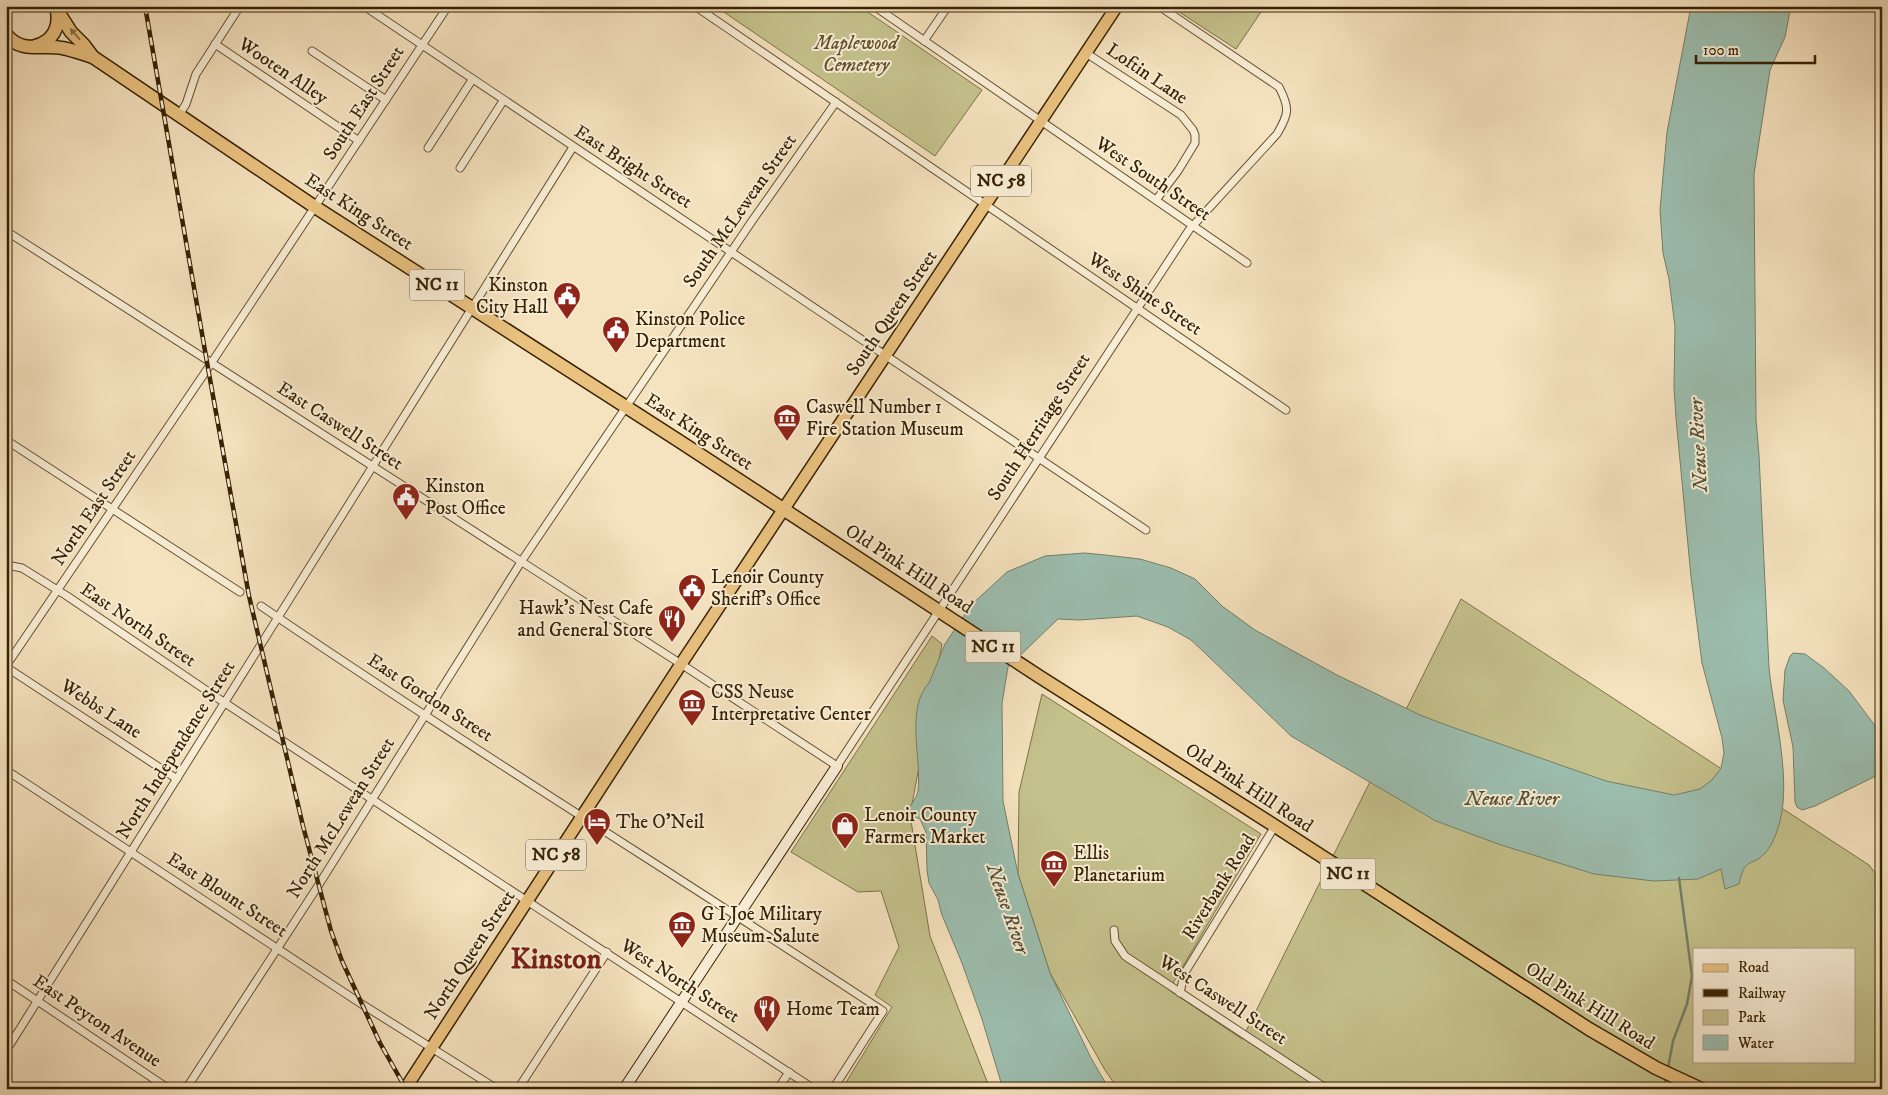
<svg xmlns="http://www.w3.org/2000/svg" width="1888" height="1095" font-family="'IM FELL DW Pica',serif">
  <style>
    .green { fill: #c4c18c; stroke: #7e7248; fill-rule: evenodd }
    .water { fill: #9cbeaf; stroke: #74806a }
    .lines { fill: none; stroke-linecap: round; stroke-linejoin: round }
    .stream { stroke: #74806a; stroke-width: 2.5 }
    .street-casing { stroke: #665232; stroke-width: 9 }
    .secondary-casing { stroke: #372203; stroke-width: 12 }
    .primary-casing { stroke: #372203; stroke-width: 14 }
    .highway-casing { stroke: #372203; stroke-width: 15 }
    .street { stroke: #f8edd5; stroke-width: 7 }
    .secondary { stroke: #f8edd5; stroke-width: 10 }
    .primary { stroke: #eac280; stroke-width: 11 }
    .highway { stroke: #eac280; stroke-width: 12 }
    .rail-casing { stroke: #372203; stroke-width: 4.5 }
    .rail { stroke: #f8edd5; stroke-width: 2.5; stroke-dasharray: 8; stroke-linecap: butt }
    .oneway { fill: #907242 }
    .labels { text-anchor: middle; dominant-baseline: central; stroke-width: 4; stroke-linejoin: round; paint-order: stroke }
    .shield { fill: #f8edd5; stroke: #715f42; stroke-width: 1 }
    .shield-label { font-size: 18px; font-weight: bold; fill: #372203 }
    .park-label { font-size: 19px; font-style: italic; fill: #61522c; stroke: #f8edd5 }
    .street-label { font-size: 19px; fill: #372203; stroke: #f8edd5 }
    .poi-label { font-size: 19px; fill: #372203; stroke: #f8edd5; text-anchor: start }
    .water-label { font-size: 20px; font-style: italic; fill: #555137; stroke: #f8edd5 }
    .town-label { font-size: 29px; font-weight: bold; fill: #7a1f14; stroke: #f8edd5 }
  </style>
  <rect width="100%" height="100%" fill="#f5e3bf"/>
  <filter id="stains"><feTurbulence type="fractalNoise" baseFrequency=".004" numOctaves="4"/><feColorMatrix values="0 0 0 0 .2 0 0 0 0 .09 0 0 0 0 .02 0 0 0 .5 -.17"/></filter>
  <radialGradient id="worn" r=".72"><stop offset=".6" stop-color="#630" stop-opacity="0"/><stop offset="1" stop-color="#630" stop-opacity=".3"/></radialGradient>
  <g class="green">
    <path d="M715,6H859L982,90L935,156Z"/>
    <path d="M1170,6H1265L1236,49Z"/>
    <path d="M1461,599L1869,865L1882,882V1089H1118L1105,1070L1050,973L1018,874L1019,792L1042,694L1261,834L1169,990L1242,1039ZM1694,949H1854V1061H1694Z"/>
    <path d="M932,636L942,644L910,815L930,936L990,1089H842L892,1007L875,995L899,947L881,891L858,892L791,852Z"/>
  </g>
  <g class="water">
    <path d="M1691,6H1791L1785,37L1770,70L1754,174L1756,419L1759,455L1769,668C1774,716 1794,786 1777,831C1774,839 1771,847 1764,854C1750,868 1745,856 1739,884L1725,889L1721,869L1698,879L1654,881L1594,874L1498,844L1436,821L1291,736L1206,654L1191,640L1168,627L1137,616L1079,620L1058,619L1008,667L1002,703L1003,801L1018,874L1050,973L1091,1058L1109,1089H1003L982,1019L962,963L942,915L938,900L929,883L927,870L926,832L920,819L915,817L909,808C912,803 917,797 918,791C922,760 905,708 929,683L945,644L971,605L1007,572L1045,556L1085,553L1105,555L1140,559L1171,568L1195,579L1222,606L1255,630L1337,675L1420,715L1446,725L1606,781L1674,795L1700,789L1712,780L1721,768L1724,753L1722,738L1702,663L1691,577L1676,418L1674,387L1675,327L1669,279L1663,253L1660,210L1667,132Z"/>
    <path d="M1793,653L1805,654L1824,668L1849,691L1873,723L1882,737V773L1815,806L1802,810L1797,807L1795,802L1793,747L1783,700L1785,670L1790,656Z"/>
  </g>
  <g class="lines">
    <g class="stream">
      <path d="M1668,1068L1673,1041L1687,1004L1692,976L1679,878"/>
      <path d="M1663,1089L1666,1078"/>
    </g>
    <defs>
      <g id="street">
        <path d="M364,6L1146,530"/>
        <path d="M695,6L1286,410"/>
        <path d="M874,6L1247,263"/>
        <path d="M924,41L948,6"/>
        <path d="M215,44L359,141"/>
        <path d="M312,51L386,100"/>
        <path d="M1086,53L1181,115L1193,130L1195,135V143L1178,171L1156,200"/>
        <path d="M179,115L186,104L196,74L240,6"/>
        <path d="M428,148L472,80"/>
        <path d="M460,168L503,101"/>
        <path d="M6,231L681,664L837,766L1189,230L1277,134C1289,114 1290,108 1279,87L1159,6"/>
        <path d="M6,440L240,592"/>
        <path d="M6,565L22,568L67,596L225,703L814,1089"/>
        <path d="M261,606C465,745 676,875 883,1011L833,1089"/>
        <path d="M6,666L208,368L448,6"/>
        <path d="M6,667L177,779"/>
        <path d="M6,770L360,1003L497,1089"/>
        <path d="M1114,930L1115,941L1125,956L1327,1089"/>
        <path d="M6,980L169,1089"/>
        <path d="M1180,993L1184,974L1275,826"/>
        <path d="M6,1051L573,147"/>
        <path d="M186,1089L318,886L521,562L752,221L836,102"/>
        <path d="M518,1089L607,952"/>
        <path d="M778,1089L789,1072"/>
      </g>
      <path id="secondary" d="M624,1089L837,766"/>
      <path id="primary" d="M405,1089L681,664L1117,6"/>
      <g id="highway">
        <path d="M57,10L71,32L84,45L93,57L315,207L676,439L1040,677L1275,826L1589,1029L1656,1068L1701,1089"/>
        <path d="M6,34C20,54 43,44 62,48C73,50 83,54 93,57"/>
        <path d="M35,46C52,42 60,28 57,11"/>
      </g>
    </defs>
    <use href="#street" class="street-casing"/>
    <use href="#secondary" class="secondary-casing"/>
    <use href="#primary" class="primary-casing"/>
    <use href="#highway" class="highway-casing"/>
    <use href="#street" class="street"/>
    <use href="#secondary" class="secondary"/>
    <use href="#primary" class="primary"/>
    <use href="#highway" class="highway"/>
    <defs>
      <path id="rail" d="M145,6L208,368L249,596L303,826L331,931L342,961L380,1043L406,1089"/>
    </defs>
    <use href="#rail" class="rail-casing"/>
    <use href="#rail" class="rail"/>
  </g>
  <defs><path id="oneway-solid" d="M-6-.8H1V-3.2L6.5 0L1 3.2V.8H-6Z" transform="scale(1.25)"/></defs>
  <use class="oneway" href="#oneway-solid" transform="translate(75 34) rotate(-132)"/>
  <defs>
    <symbol id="civic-pin" viewBox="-11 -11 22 30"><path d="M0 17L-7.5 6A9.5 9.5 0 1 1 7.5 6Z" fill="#8f2418" stroke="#f8edd5"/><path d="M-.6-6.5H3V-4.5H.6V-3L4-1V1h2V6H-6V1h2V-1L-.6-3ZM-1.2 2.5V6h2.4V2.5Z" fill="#fff"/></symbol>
    <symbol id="museum-pin" viewBox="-11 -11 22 30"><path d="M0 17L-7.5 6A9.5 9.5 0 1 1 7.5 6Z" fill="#8f2418" stroke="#f8edd5"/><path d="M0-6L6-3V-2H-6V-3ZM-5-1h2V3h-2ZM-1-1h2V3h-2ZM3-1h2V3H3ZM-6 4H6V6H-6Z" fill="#fff"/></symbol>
    <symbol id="restaurant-pin" viewBox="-11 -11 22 30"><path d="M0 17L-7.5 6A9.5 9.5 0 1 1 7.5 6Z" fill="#8f2418" stroke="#f8edd5"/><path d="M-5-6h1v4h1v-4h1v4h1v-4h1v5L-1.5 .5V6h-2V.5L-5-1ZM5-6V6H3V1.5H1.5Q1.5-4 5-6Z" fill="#fff"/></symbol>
    <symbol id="hotel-pin" viewBox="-11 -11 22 30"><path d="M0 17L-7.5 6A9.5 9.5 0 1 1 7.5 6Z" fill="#8f2418" stroke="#f8edd5"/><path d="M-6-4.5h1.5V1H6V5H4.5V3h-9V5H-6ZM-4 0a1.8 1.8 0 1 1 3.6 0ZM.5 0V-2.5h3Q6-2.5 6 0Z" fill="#fff"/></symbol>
    <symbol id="shop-pin" viewBox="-11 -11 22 30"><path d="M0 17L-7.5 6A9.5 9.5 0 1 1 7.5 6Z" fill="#8f2418" stroke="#f8edd5"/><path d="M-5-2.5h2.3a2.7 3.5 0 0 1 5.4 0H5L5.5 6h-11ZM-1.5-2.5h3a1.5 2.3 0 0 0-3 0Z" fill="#fff"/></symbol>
  </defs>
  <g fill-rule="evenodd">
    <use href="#civic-pin" x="551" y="280" width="32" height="43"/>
    <use href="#civic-pin" x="600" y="314" width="32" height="43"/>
    <use href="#museum-pin" x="771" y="402" width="32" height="43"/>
    <use href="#civic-pin" x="390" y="481" width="32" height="43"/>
    <use href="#civic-pin" x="676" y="572" width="32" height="43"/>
    <use href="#restaurant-pin" x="656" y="603" width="32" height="43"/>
    <use href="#museum-pin" x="676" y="687" width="32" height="43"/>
    <use href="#hotel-pin" x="581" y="806" width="32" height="43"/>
    <use href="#shop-pin" x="829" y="810" width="32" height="43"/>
    <use href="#museum-pin" x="1038" y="848" width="32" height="43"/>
    <use href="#museum-pin" x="666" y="909" width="32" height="43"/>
    <use href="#restaurant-pin" x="751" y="993" width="32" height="43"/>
  </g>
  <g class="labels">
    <g class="shield">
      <rect x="971" y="165.5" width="60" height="31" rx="4"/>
      <rect x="409.5" y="269.5" width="55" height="31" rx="4"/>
      <rect x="965.5" y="631.5" width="55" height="31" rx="4"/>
      <rect x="526" y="839.5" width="60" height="31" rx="4"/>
      <rect x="1320.5" y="858.5" width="55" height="31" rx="4"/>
    </g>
    <g class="shield-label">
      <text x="1001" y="181">NC 58</text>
      <text x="437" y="285">NC 11</text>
      <text x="993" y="647">NC 11</text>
      <text x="556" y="855">NC 58</text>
      <text x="1348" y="874">NC 11</text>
    </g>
    <g class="park-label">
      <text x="856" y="43">Maplewood<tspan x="856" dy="22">Cemetery</tspan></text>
    </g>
    <g class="street-label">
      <text transform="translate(283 71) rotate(34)">Wooten Alley</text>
      <text transform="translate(1147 74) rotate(34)">Loftin Lane</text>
      <text transform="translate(364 103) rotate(-57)">South East Street</text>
      <text transform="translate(633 167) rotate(33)">East Bright Street</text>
      <text transform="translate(1153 179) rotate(34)">West South Street</text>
      <text transform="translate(740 211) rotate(-55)">South McLewean Street</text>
      <text transform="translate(359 212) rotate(33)">East King Street</text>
      <text transform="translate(1145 294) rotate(34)">West Shine Street</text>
      <text transform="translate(892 313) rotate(-56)">South Queen Street</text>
      <text transform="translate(340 426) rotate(33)">East Caswell Street</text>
      <text transform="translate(1039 427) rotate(-57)">South Herritage Street</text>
      <text transform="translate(699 432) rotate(33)">East King Street</text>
      <text transform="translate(94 508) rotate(-56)">North East Street</text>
      <text transform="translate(909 569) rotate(33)">Old Pink Hill Road</text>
      <text transform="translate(138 625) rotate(34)">East North Street</text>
      <text transform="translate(430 698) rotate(33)">East Gordon Street</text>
      <text transform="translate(101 709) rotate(33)">Webbs Lane</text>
      <text transform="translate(176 750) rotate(-58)">North Independence Street</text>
      <text transform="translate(1249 788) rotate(33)">Old Pink Hill Road</text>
      <text transform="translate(341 818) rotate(-58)">North McLewean Street</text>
      <text transform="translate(1219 887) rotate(-58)">Riverbank Road</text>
      <text transform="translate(227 895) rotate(33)">East Blount Street</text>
      <text transform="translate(470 955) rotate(-57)">North Queen Street</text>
      <text transform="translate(680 981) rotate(33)">West North Street</text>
      <text transform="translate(1223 1000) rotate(33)">West Caswell Street</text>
      <text transform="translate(1590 1006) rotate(32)">Old Pink Hill Road</text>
      <text transform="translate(97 1021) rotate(34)">East Peyton Avenue</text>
    </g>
    <g class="poi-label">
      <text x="548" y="285" text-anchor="end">Kinston<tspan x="548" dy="22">City Hall</tspan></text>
      <text x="635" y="319">Kinston Police<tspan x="635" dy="22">Department</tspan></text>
      <text x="806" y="407">Caswell Number 1<tspan x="806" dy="22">Fire Station Museum</tspan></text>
      <text x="425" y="486">Kinston<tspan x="425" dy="22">Post Office</tspan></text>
      <text x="711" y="577">Lenoir County<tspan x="711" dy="22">Sheriff's Office</tspan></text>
      <text x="653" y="608" text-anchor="end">Hawk's Nest Cafe<tspan x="653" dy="22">and General Store</tspan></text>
      <text x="711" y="692">CSS Neuse<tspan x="711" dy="22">Interpretative Center</tspan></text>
      <text x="864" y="815">Lenoir County<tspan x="864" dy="22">Farmers Market</tspan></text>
      <text x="616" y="822">The O'Neil</text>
      <text x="1073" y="853">Ellis<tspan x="1073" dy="22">Planetarium</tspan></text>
      <text x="701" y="914">G I Joe Military<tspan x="701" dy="22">Museum-Salute</tspan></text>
      <text x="786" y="1009">Home Team</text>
    </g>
    <g class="water-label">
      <text transform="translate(1699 445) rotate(-93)">Neuse River</text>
      <text x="1512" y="799">Neuse River</text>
      <text transform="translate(1007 909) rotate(71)">Neuse River</text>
    </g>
    <g class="town-label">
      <text x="556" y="960">Kinston</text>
    </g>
  </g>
  <rect width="1888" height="1095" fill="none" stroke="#f5e3bf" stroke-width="25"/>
  <rect x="8" y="8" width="1873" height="1080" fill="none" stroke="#372203" stroke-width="2.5"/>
  <rect x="12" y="12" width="1863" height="1070" fill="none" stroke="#372203"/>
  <rect x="1693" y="948" width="162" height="115" fill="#f8edd5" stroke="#ab9c81"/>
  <rect x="1703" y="964" width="25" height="8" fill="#eac280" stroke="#ab9c81"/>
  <text x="1738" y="972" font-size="15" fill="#372203">Road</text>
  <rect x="1703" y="989" width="25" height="8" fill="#372203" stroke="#ab9c81"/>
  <text x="1738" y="998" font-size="15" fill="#372203">Railway</text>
  <rect x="1703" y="1010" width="25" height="15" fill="#c4c18c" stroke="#ab9c81"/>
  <text x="1738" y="1022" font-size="15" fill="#372203">Park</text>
  <rect x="1703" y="1035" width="25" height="15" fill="#9cbeaf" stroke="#ab9c81"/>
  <text x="1738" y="1048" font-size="15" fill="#372203">Water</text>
  <path d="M1696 55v8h119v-8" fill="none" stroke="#372203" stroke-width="2.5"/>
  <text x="1703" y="55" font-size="15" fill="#372203" stroke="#f8edd5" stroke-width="4" paint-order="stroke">100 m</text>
  <rect width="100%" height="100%" filter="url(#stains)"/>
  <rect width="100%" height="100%" fill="url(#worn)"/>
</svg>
